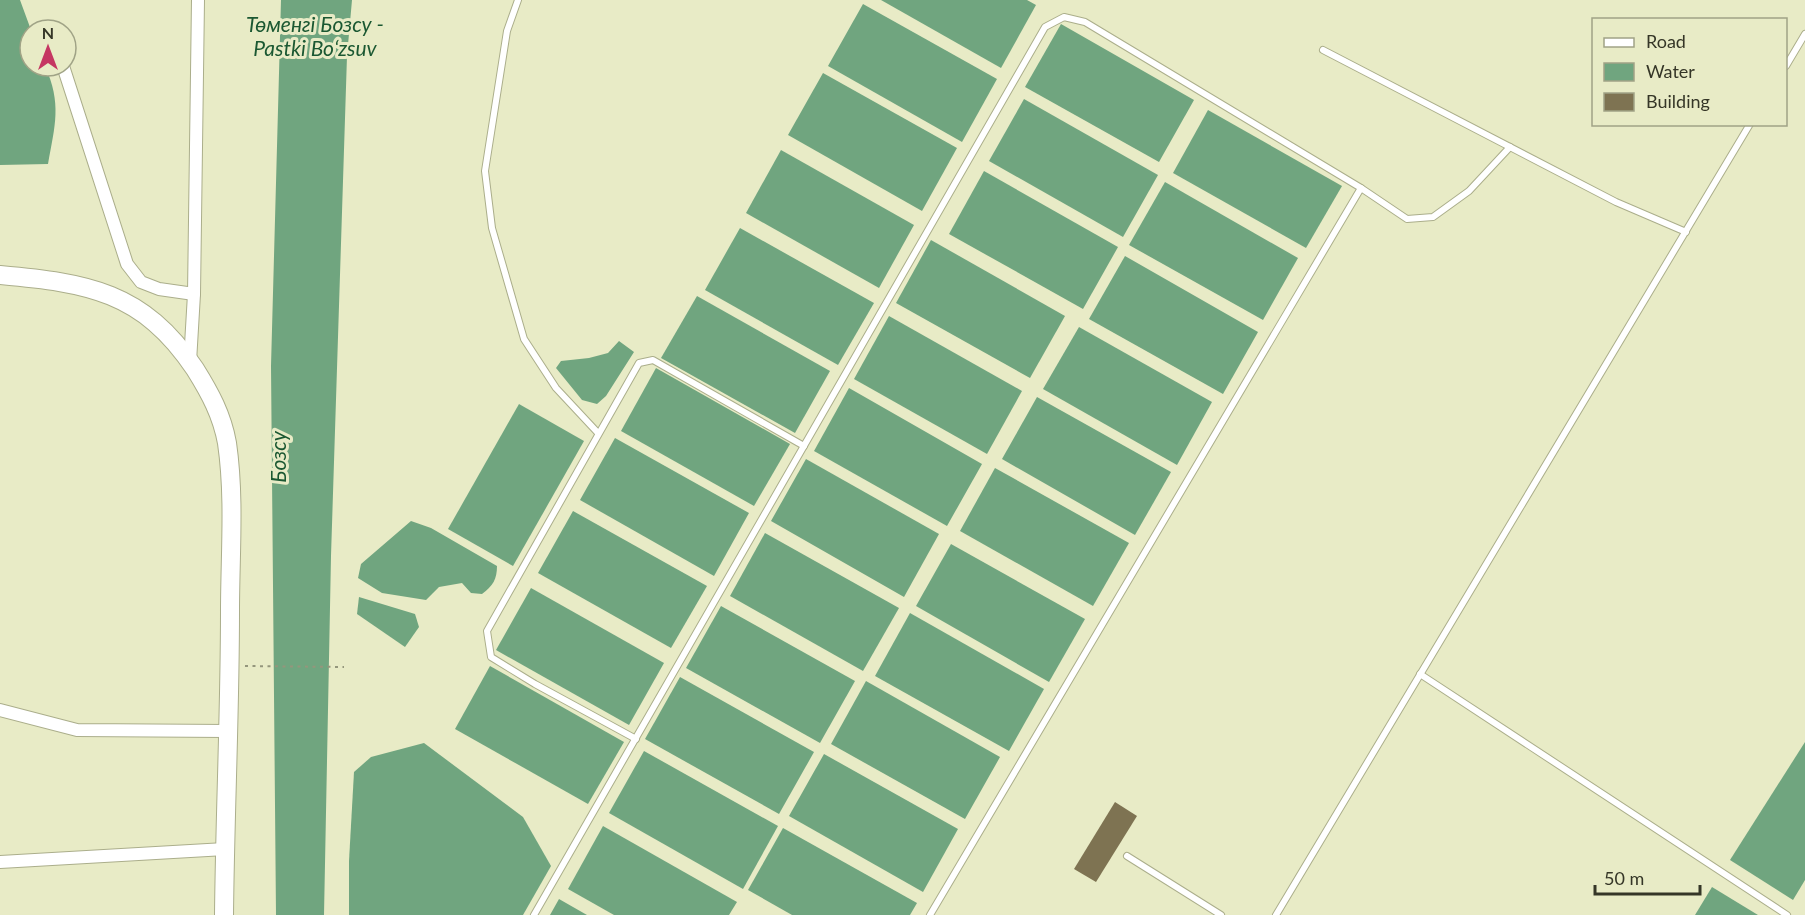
<svg xmlns="http://www.w3.org/2000/svg" width="1805" height="915" font-family="Lato,sans-serif">
  <style>
    .water { fill: #70a57f }
    .building { fill: #7e7352 }
    .lines { fill: none; stroke-linecap: round; stroke-linejoin: round }
    .lane-casing { stroke: #abae8b; stroke-width: 8 }
    .street-casing { stroke: #abae8b; stroke-width: 14 }
    .secondary-casing { stroke: #abae8b; stroke-width: 20 }
    .path { stroke: #94967c; stroke-width: 2; stroke-dasharray: 3 4.5; stroke-linecap: butt }
    .lane { stroke: #fff; stroke-width: 6 }
    .street { stroke: #fff; stroke-width: 12 }
    .secondary { stroke: #fff; stroke-width: 18 }
    .labels { text-anchor: middle; dominant-baseline: central; stroke-width: 6; stroke-linejoin: round; paint-order: stroke }
    .water-label { font-size: 21px; font-style: italic; fill: #1b5832; stroke: #e8ebc6 }
  </style>
  <rect width="100%" height="100%" fill="#e8ebc6"/>
  <g class="water">
    <path d="M0,0H20L31,30L30,66H45C62,104 55,125 48,164L0,165Z"/>
    <path d="M281,0H352L347,56L331,556L324,915H276L271,366Z"/>
    <path d="M881,0H1027L1036,5L1001,68Z"/>
    <path d="M863,4L997,79L962,142L828,66Z"/>
    <path d="M1061,24L1194,100L1159,162L1025,87Z"/>
    <path d="M823,73L957,148L922,211L788,135Z"/>
    <path d="M1024,99L1158,175L1123,237L989,161Z"/>
    <path d="M1208,110L1342,186L1306,248L1173,173Z"/>
    <path d="M781,150L914,225L879,288L746,213Z"/>
    <path d="M984,171L1118,247L1083,309L949,234Z"/>
    <path d="M1165,182L1298,258L1263,320L1129,245Z"/>
    <path d="M740,228L874,303L838,365L705,290Z"/>
    <path d="M931,240L1065,316L1030,378L896,303Z"/>
    <path d="M1125,256L1258,332L1223,394L1089,319Z"/>
    <path d="M697,296L830,371L795,433L661,358Z"/>
    <path d="M889,316L1022,391L987,454L854,379Z"/>
    <path d="M1079,327L1212,402L1177,465L1043,389Z"/>
    <path d="M619,341L634,352L606,396L597,404L582,400L556,368L561,361L589,358L608,353Z"/>
    <path d="M656,368L790,444L754,506L621,431Z"/>
    <path d="M849,388L982,464L947,526L814,451Z"/>
    <path d="M1037,397L1171,472L1135,535L1002,459Z"/>
    <path d="M519,404L584,441L513,566L448,529Z"/>
    <path d="M615,438L749,513L714,576L580,500Z"/>
    <path d="M806,459L939,534L904,597L771,521Z"/>
    <path d="M995,468L1129,543L1093,606L960,531Z"/>
    <path d="M573,511L707,586L671,648L538,573Z"/>
    <path d="M411,521L431,528L497,566C497,579 493,586 482,594L471,593L462,583L439,587L426,600L382,593L358,578L361,564Z"/>
    <path d="M765,533L899,608L863,671L730,596Z"/>
    <path d="M951,544L1085,619L1049,682L916,606Z"/>
    <path d="M531,588L664,663L629,725L496,650Z"/>
    <path d="M359,597L415,614L419,627L405,647L357,614Z"/>
    <path d="M721,606L855,681L820,743L686,668Z"/>
    <path d="M910,613L1044,689L1009,751L875,676Z"/>
    <path d="M490,666L624,742L588,804L455,729Z"/>
    <path d="M680,677L814,752L779,814L645,739Z"/>
    <path d="M866,681L1000,757L965,819L831,744Z"/>
    <path d="M1805,742V880L1793,900L1730,860Z"/>
    <path d="M424,743L523,817L551,866L523,915H349V861L354,772L371,757Z"/>
    <path d="M644,751L778,826L743,889L609,813Z"/>
    <path d="M824,754L958,829L923,892L789,816Z"/>
    <path d="M603,826L737,902L729,915H614L568,889Z"/>
    <path d="M783,828L917,903L910,915H792L748,890Z"/>
    <path d="M1712,887L1758,915H1695Z"/>
    <path d="M559,899L587,915H550Z"/>
  </g>
  <path class="building" d="M1115,802L1137,816L1096,882L1074,869Z"/>
  <g class="lines">
    <defs>
      <g id="lane">
        <path d="M518,0L507,31L485,171L492,228L524,339L556,388L598,433"/>
        <path d="M1323,50L1616,202L1686,232"/>
        <path d="M1786,66L1805,34"/>
        <path d="M1420,674L1787,915"/>
        <path d="M636,739L535,684L491,657L487,631L639,363L653,360L804,446"/>
        <path d="M1127,856L1221,915"/>
        <path d="M534,915L1045,27L1064,17L1085,22L1361,188L1407,219L1433,217L1469,191L1510,147"/>
        <path d="M930,915L1361,188"/>
        <path d="M1276,915L1750,124"/>
      </g>
      <g id="street">
        <path d="M63,66L127,264L141,282L159,289L194,294"/>
        <path d="M190,362L194,294L198,0"/>
        <path d="M0,710L77,730L228,731"/>
        <path d="M0,862L225,849"/>
      </g>
      <path id="secondary" d="M0,275C87,283 143,291 195,369C210,393 222,415 227,443C235,498 230,556 230,611C230,712 225,814 224,915"/>
    </defs>
    <use href="#lane" class="lane-casing"/>
    <use href="#street" class="street-casing"/>
    <use href="#secondary" class="secondary-casing"/>
    <path class="path" d="M245,666L344,667"/>
    <use href="#lane" class="lane"/>
    <use href="#street" class="street"/>
    <use href="#secondary" class="secondary"/>
  </g>
  <g class="labels">
    <g class="water-label">
      <text x="315" y="23">Төменгі Бозсу -<tspan x="315" dy="24">Pastki Boʻzsuv</tspan></text>
      <text transform="translate(277 457) rotate(-90)">Бозсу</text>
    </g>
  </g>
  <rect x="1592" y="18" width="195" height="108" fill="#e8ebc6" stroke="#a0a386" stroke-width="1.5"/>
  <rect x="1604" y="38" width="30" height="9" fill="#ffffff" stroke="#a0a386" stroke-width="1.5"/>
  <text x="1646" y="48" font-size="18" fill="#353627">Road</text>
  <rect x="1604" y="63" width="30" height="18" fill="#70a57f" stroke="#a0a386" stroke-width="1.5"/>
  <text x="1646" y="78" font-size="18" fill="#353627">Water</text>
  <rect x="1604" y="93" width="30" height="18" fill="#7e7352" stroke="#a0a386" stroke-width="1.5"/>
  <text x="1646" y="108" font-size="18" fill="#353627">Building</text>
  <g transform="translate(48 48)"><circle r="28" fill="#e8ebc6" stroke="#a0a386" stroke-width="1.5"/>
  <path d="M0-4.5L10 22L0 15L-10 22Z" fill="#c53662"/>
  <text y="-9" font-size="16" font-weight="bold" text-anchor="middle" fill="#353627">N</text>
  </g>
  <path d="M1595 885v9h105v-9" fill="none" stroke="#353627" stroke-width="3"/>
  <text x="1604" y="885" font-size="18" fill="#353627" stroke="#e8ebc6" stroke-width="4.5" paint-order="stroke">50 m</text>
</svg>
